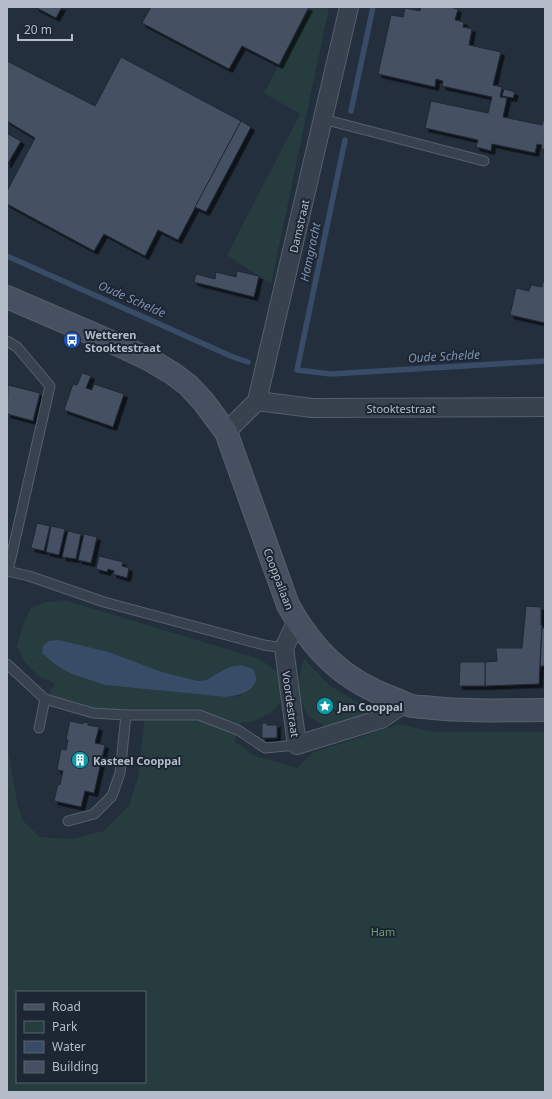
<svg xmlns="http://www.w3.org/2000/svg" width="552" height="1099" font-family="'Noto Sans',sans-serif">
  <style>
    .green { fill: #263c3f; fill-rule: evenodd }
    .water { fill: #394c67 }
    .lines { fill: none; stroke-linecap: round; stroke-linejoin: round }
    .stream { stroke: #394c67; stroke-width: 5.5 }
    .building { fill: #455162; stroke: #1f2835; filter: url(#shadow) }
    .lane-casing { stroke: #565f6c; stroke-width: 11 }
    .street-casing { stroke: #565f6c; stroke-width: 20 }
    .secondary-casing { stroke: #565f6c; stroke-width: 24 }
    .lane { stroke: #38414e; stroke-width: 9 }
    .street { stroke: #38414e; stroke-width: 18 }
    .secondary { stroke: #465061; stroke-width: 22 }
    .labels { text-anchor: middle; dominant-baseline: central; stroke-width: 4; stroke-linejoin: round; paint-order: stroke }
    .street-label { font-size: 11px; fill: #b4bcc9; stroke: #1d2633 }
    .poi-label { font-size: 11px; font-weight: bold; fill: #b4bcc9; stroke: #1d2633; text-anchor: start }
    .park-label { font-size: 11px; fill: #6b9a76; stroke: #1d2633 }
    .water-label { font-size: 12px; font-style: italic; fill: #7c92b1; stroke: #1d2633 }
  </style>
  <defs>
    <filter id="shadow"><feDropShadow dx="3.5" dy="3.5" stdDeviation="0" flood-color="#0009"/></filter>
  </defs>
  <rect width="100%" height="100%" fill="#242f3e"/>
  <g class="green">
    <path d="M309,7H329L271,284L227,255L300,114L264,93Z"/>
    <path d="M67,601L260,659L276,671L282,683L280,703L272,712L252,722H241L234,741L253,755L297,768L312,753L400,724L433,732H545V1092H7V745L18,807L23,821L40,837L72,839L104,831L129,806L138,777L145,715H126L45,699L55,683L38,676L24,661L17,647L22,627L31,608L46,602ZM109,652L162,672L198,681L206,680L229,667L255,684L240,696L226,697L105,685L72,674ZM17,992H145V1082H17Z"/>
    <path d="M304,659L329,685L352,699L377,712L325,726L308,716L299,697V678Z"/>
  </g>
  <path class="water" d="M58,640L109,652L162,672L198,681L206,680L229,667L241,665L253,669C254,672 256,676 256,678C256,692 236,696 226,697L105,685L72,674L56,665L42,653L43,646L49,641Z"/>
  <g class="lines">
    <g class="stream">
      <path d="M351,111L373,7"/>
      <path d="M345,140L297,370L331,374L545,361"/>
      <path d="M7,256L233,357L248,362"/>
    </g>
  </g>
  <g class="building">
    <path d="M35,7H62L56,18Z"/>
    <path d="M151,7H309L279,65L242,46L229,69L142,23Z"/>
    <path d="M421,7H450L458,9L455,20L464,22L463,27L472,29L469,45L501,52L493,85L502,87L500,97L507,98L503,117L542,125L545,114V149H541L542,145L537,144L535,153L492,144L491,151L476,147L478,140L425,128L431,101L488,113L492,97L442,86L443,81L436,79L435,87L378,74L391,15L403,17L405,8L420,11Z"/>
    <path d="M121,57L241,121L178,240L158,230L145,256L104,234L94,251L7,204V191L35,138L7,121V61L95,106Z"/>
    <path d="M504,89L515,92L513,98L502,96Z"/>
    <path d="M241,121L251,127L206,212L195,207Z"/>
    <path d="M8,134L21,141L7,165V135Z"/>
    <path d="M237,271L259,276L254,297L194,282L196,274L215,279L216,272L236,277Z"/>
    <path d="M545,273V323L510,315L516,288L529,291L531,285L542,287Z"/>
    <path d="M82,373L91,376L86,388L92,390L94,384L124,394L113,427L64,410L73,384L77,385Z"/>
    <path d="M8,385L40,393L33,421L7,414Z"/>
    <path d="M37,523L50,526L44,551L31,548Z"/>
    <path d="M51,526L65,529L59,555L46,552Z"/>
    <path d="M68,531L81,534L76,559L62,557Z"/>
    <path d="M84,534L97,537L91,563L78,560Z"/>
    <path d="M99,556L123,562L122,566L129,568L127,578L113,574L114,571L108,569L107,572L96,569Z"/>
    <path d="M526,606L541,607V625H542L539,684L485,686V662L497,661L496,648H522Z"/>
    <path d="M542,628H545V666H540Z"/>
    <path d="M460,662H485V686H459Z"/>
    <path d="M70,721L83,724V722L88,723V725L99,727L95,743L105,745L94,793L85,791L81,807L54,801L58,784L60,785L63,771L57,770L61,749L66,750L68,740L66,739Z"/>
    <path d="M262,723H267V725H276L277,723V738H262Z"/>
  </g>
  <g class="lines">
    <defs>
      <g id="lane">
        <path d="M323,119L484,161"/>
        <path d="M7,341L17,347L50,386L8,571"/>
        <path d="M7,571L29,576L104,602L264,645L284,648"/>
        <path d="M7,664L45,699L93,713L126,715L120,773L112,796L94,814L68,821"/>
        <path d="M126,715H199L238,730L265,748L297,745"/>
        <path d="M39,728L45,699"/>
      </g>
      <g id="street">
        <path d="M257,401L312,408L545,407"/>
        <path d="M226,432L257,401L349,7"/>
        <path d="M297,621L284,648L297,745L381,719L405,703"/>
      </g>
      <path id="secondary" d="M7,297L123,347L150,360L172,373L188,385L203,401L226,432L288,605C313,650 343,680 392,698C398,700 405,704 412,706C418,707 426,707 433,708C470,712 508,710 545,710"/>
    </defs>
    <use href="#lane" class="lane-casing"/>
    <use href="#street" class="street-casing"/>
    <use href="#secondary" class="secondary-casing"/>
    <use href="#lane" class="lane"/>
    <use href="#street" class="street"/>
    <use href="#secondary" class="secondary"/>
  </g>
  <defs>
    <symbol id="bus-disc" viewBox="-11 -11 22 22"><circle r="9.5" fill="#1a4fb4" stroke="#1d2633"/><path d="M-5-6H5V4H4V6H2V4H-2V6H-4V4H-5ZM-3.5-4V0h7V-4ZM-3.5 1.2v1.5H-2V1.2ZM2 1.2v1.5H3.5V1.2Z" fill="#fff"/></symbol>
    <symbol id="sight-disc" viewBox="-11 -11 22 22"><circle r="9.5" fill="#0f9aa8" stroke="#1d2633"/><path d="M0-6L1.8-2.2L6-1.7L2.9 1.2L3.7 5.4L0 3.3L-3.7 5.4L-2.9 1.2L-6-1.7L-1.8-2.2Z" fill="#fff"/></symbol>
    <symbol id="building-disc" viewBox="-11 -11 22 22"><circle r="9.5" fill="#0f9aa8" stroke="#1d2633"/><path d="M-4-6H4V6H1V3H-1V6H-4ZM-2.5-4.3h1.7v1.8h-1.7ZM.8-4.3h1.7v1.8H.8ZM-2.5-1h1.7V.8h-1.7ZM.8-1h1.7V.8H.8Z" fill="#fff"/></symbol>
  </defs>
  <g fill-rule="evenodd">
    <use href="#bus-disc" x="62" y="330" width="20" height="20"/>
    <use href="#sight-disc" x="315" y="696" width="20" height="20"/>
    <use href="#building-disc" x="70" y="750" width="20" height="20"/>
  </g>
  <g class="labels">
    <g class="street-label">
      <text transform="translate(299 226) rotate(-77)">Damstraat</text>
      <text x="401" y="408">Stooktestraat</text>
      <text transform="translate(279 579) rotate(69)">Cooppallaan</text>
      <text transform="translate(291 704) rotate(82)">Voordestraat</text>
    </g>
    <g class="poi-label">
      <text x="85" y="334">Wetteren<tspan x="85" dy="13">Stooktestraat</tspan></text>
      <text x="338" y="706">Jan Cooppal</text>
      <text x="93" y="760">Kasteel Cooppal</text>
    </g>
    <g class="park-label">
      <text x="383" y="931">Ham</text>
    </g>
    <g class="water-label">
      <text transform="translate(310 252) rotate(-78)">Hamgracht</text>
      <text transform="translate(132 299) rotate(24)">Oude Schelde</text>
      <text transform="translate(444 356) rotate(-3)">Oude Schelde</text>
    </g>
  </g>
  <rect width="552" height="1099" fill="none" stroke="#b4bcc9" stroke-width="16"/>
  <rect x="16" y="991" width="130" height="92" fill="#1d2633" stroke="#59626f"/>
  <rect x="24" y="1004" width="20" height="6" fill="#465061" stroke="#59626f"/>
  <text x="52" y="1011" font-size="12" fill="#b4bcc9">Road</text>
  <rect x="24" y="1021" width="20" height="12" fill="#263c3f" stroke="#59626f"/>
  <text x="52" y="1031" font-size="12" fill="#b4bcc9">Park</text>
  <rect x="24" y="1041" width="20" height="12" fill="#394c67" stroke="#59626f"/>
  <text x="52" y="1051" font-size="12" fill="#b4bcc9">Water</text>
  <rect x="24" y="1061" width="20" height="12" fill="#455162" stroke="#59626f"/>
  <text x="52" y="1071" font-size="12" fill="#b4bcc9">Building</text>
  <path d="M18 34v6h54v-6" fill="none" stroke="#b4bcc9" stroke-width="2"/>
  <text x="24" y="34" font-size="12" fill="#b4bcc9" stroke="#1d2633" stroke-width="3" paint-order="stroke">20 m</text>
</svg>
